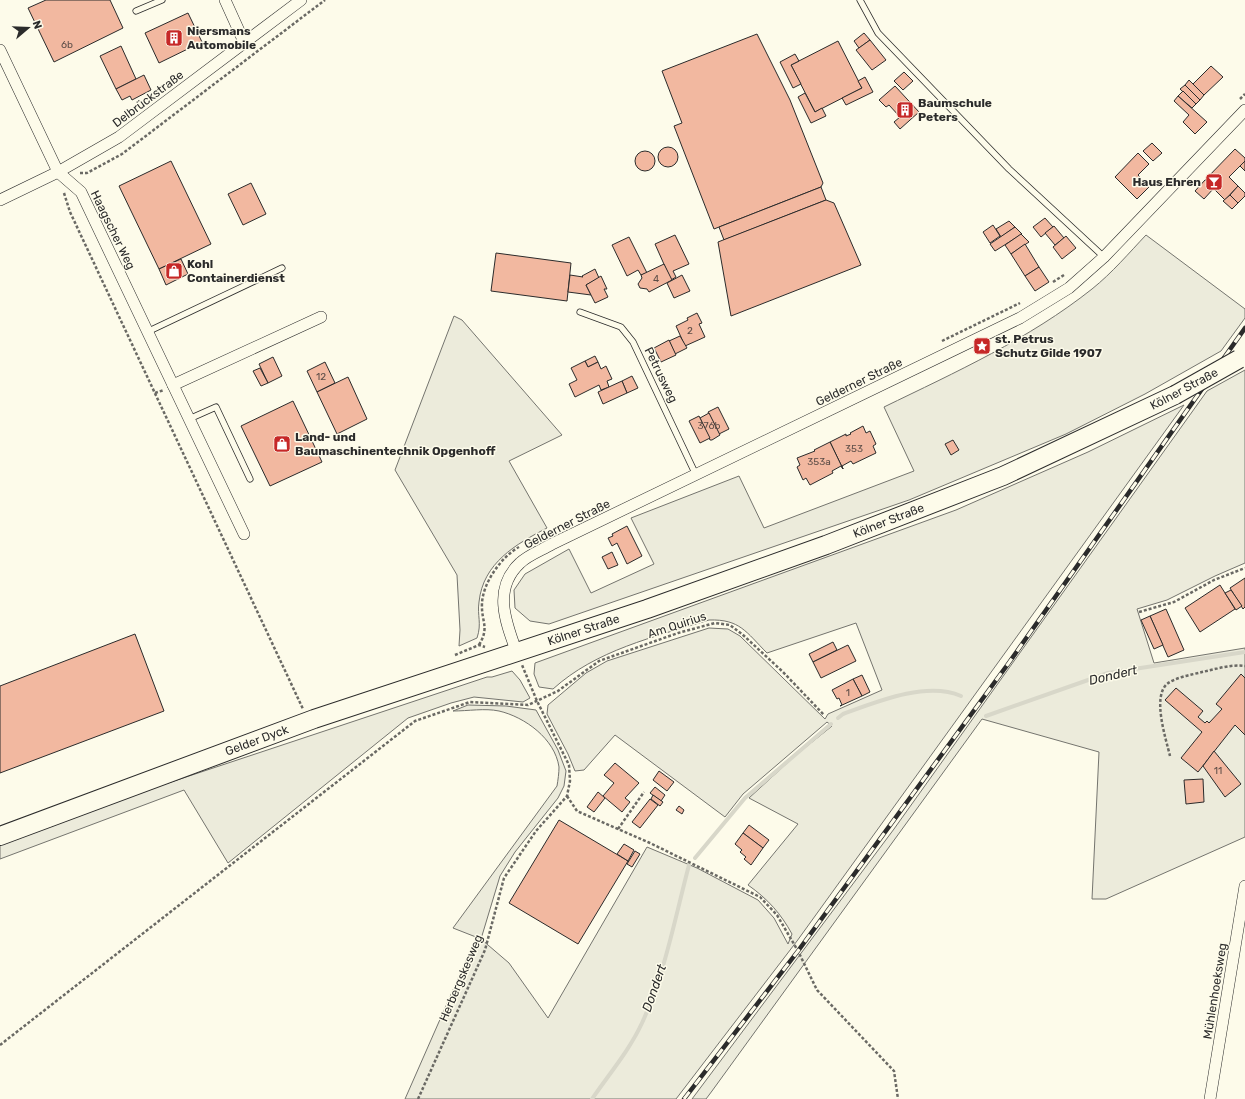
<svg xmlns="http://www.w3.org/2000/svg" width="1245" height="1099" font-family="Rubik,sans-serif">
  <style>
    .green { fill: #ecebdb; stroke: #74746e }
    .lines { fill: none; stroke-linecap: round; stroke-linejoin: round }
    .stream { stroke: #d8d7c9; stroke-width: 4 }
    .building { fill: #f2b8a0; stroke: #2b2b2b }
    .lane-casing { stroke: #2b2b2b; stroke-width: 7 }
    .street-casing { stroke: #2b2b2b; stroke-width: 12 }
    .primary-casing { stroke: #2b2b2b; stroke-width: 20 }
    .path { stroke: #6a6964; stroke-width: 2.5; stroke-dasharray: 3 2; stroke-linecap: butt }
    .lane { stroke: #fdfbea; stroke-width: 5.5 }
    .street { stroke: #fdfbea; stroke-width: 11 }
    .primary { stroke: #fdfbea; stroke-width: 18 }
    .rail-casing { stroke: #2b2b2b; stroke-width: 4.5 }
    .rail { stroke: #fdfbea; stroke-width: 3; stroke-dasharray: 9; stroke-linecap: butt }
    .primary-bridge-casing { stroke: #2b2b2b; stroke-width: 20; stroke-linecap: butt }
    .primary-bridge { stroke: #fdfbea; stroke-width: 18 }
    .labels { text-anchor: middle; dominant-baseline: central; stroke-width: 3; stroke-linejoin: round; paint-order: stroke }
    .number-label { font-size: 10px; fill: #5d4e48 }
    .poi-label { font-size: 12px; font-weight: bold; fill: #2b2b2b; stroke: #fdfbea; text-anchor: start }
    .street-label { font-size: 12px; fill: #2b2b2b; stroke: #fdfbea }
    .water-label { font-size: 13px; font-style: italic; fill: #2b2b2b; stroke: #fdfbea }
  </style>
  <rect width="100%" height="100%" fill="#fdfbea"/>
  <g class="green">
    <path d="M1146,235L1245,309V318L1221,351L1145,394L1066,434L909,500L549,624L530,621L515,608L514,590L525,574L569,549L591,593L654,564L631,518L739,476L764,528L914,471L884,407C956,372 1029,339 1092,289C1112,273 1129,253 1146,235Z"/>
    <path d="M454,316L462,320L562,435L509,461L547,528C516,544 483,563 479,602C477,616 482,623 477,638L459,646L460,630L457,575L395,470Z"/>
    <path d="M1245,370V563L1215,576L1167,600L1137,609L1154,663L1245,648V837L1106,899H1092L1099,752L982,719L712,1091L706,1099H692L894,829L1207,391Z"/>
    <path d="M1184,405L797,941L676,1099H405L471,949L481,939L453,928L557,786C558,780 559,773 559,767C555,739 525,717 499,711C485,708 468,711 453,711L468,705L506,706L536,710L558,750L566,771L564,786L558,798L515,852L500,876L481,939L509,963L548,1018L647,847L697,868L758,900L774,918L788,944L792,934C781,914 768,899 748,885L798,824L749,798L796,755L832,726L827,722L743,794L725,817L615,735L584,770L575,771L568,754L547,714L548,705L586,673L607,661L709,628L728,629L740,636L825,719L828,714L882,690L856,623L767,653C746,632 740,619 709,620C654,637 596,650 553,689L539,687L534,674L535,663L956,510L1088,452Z"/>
    <path d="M512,671L520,680L530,698L523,702L474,697L451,703L408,718L228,863L184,790L0,859V845L156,787L487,677H492Z"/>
  </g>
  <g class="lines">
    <g class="stream">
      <path d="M986,716L1108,673L1245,652"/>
      <path d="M838,718L843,714C876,702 926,681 961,696"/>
      <path d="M695,858L745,798L831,724"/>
      <path d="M592,1099C609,1074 629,1051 642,1023C665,973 675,918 689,865"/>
    </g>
  </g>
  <g class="building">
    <path d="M46,0H110L123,28L54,62L28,8Z"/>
    <path d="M188,13L202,42L159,63L145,33Z"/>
    <path d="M864,33L870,40L859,48L854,41Z"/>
    <path d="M757,34L790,100L823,183L821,187L714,229L674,126L682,123L662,71Z"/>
    <path d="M870,40L886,60L872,70L856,50Z"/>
    <path d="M838,41L862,88L815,112L791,65Z"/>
    <path d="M121,46L136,79L116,89L100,56Z"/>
    <path d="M795,54L799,61L791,65L801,84L793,88L780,62Z"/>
    <path d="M1211,66L1223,77L1204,95L1193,84Z"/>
    <path d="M904,72L913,81L903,90L894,81Z"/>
    <path d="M144,75L151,90L132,100L130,96L122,100L116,89Z"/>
    <path d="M865,77L873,92L846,105L842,98L862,88L858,81Z"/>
    <path d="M1189,80L1204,95L1200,100L1185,85Z"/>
    <path d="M1185,85L1200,100L1196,104L1180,89Z"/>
    <path d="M895,86L919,112L900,129L894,122L900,117L889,105L886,107L879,100Z"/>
    <path d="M1183,91L1196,104L1192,108L1178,96Z"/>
    <path d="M805,93L815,112L822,108L826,116L811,123L798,97Z"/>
    <path d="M1178,96L1207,122L1195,134L1183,122L1189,115L1174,101Z"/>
    <path d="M1152,143L1162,153L1153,161L1143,151Z"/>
    <circle cx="668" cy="157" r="10"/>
    <path d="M1235,149L1245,158V161L1229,177L1238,186L1225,200L1205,180Z"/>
    <circle cx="645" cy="161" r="10"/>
    <path d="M1138,153L1149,164L1138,175L1149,187L1137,199L1115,177Z"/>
    <path d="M171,161L211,244L159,269L119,186Z"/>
    <path d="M1245,161V171L1240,166Z"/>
    <path d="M1205,180L1214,188L1204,199L1195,191Z"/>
    <path d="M251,183L266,214L243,225L228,194Z"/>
    <path d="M1238,186L1245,193V196L1238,203L1230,195Z"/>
    <path d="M821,187L826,200L724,240L719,227Z"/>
    <path d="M1230,195L1238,203L1232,209L1223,201Z"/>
    <path d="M826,200L834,203L861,265L731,316L718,242Z"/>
    <path d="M1045,218L1053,227L1041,237L1033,227Z"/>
    <path d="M1009,221L1015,227L1001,237L996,229Z"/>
    <path d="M993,225L1000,236L990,243L983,232Z"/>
    <path d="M1054,226L1064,238L1055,245L1045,233Z"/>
    <path d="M1015,227L1022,234L995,251L990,244Z"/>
    <path d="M1021,234L1029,242L1011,254L1005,245Z"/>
    <path d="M675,235L689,264L673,271L676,277L671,280L655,244Z"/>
    <path d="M1066,236L1076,248L1062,259L1053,247Z"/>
    <path d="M629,237L647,273L641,275L638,270L627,276L612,245Z"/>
    <path d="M1025,244L1039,267L1025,276L1011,254Z"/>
    <path d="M496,253L571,263L567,301L491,291Z"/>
    <path d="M181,259L188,274L166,285L159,269Z"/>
    <path d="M664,264L672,280L649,292L647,289L640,288L638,284L642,278L641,275Z"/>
    <path d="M1039,267L1049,282L1035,291L1025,276Z"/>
    <path d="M595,269L599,278L586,285L591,295L568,292L570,275L583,277L582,276Z"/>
    <path d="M682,275L690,291L674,298L667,283Z"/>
    <path d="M601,276L607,289H604L608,297L595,303L586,285Z"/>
    <path d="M697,313L702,323L699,324L705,337L685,346L676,326L688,320L687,318Z"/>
    <path d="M680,336L687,348L675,354L669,341Z"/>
    <path d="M669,340L676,355L661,362L654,348Z"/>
    <path d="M595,356L598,362L588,367L585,361Z"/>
    <path d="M273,357L282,376L268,383L259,364Z"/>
    <path d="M585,361L588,367L598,362L601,369L606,366L612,379L607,381L609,387L601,390L599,385L575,397L569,384L577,380L571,368Z"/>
    <path d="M325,362L335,383L317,392L307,371Z"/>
    <path d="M260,368L268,383L261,386L253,371Z"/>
    <path d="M632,376L638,388L627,393L622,381Z"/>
    <path d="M348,377L367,419L337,434L317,392Z"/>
    <path d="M622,381L627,393L603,404L598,392Z"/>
    <path d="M293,401L322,462L270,486L241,426Z"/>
    <path d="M718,407L729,429L719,434L708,412Z"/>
    <path d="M709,413L720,435L712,440H710L700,418Z"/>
    <path d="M699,416L710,438L700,443L689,421Z"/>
    <path d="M863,426L866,433L870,431L876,444L873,446L876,453L853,464L851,461L842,466L843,469L830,442L846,434V436L851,434L850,433Z"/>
    <path d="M953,440L959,450L951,455L945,444Z"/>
    <path d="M830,442L843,469L841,466L832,471L833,473L810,485L806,478L803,480L797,467L800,465L797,458L815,451L814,450Z"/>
    <path d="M627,526L642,556L627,564L617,543L612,546L608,538L613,536L612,534Z"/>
    <path d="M612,552L618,565L608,569L602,557Z"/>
    <path d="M1245,578V607L1243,609L1230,588Z"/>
    <path d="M1220,585L1235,609L1200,632L1185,608Z"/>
    <path d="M1231,590L1242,606L1236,610L1225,593Z"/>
    <path d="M1166,609L1184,650L1168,657L1150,616Z"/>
    <path d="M1150,616L1163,645L1154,649L1141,620Z"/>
    <path d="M135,634L164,711L0,773V686Z"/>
    <path d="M833,642L837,650L813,662L809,654Z"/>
    <path d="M848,645L856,661L821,678L813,662Z"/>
    <path d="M1241,674L1245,678V735L1235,725L1198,772L1181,758L1202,732L1165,700L1176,688L1203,711L1198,717L1205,723L1207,721L1209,723L1222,709L1216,704Z"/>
    <path d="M862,675L870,692L862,696L853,679Z"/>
    <path d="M853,679L862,696L840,706L842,705L839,698L837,699L832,690Z"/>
    <path d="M1214,751L1241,784L1225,797L1203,766Z"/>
    <path d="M615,763L639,783L625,798L630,802L622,812L603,796L614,783L604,775Z"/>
    <path d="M659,771L674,782L667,791L653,780Z"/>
    <path d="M1203,779L1204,802L1186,804L1184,780Z"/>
    <path d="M655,787L665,795L661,801L650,793Z"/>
    <path d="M598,792L605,798L594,812L587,807Z"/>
    <path d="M653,795L663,802L660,806L651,799Z"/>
    <path d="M650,799L658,805L640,828L632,822Z"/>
    <path d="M679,806L684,810L682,814L676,810Z"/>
    <path d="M559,820L628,861L578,944L509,903Z"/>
    <path d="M749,825L769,840L763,848L743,833Z"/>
    <path d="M743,833L763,848L751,865L744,859L746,857L740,852L742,850L735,844Z"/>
    <path d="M624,844L634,850L628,861L617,854Z"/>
    <path d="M635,851L640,854L632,867L627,864Z"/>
  </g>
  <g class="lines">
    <defs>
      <g id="lane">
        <path d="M860,0L878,33L1009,169L1104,257"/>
        <path d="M136,11L162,0"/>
        <path d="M580,312L621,327L633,342L696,475"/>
        <path d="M147,332L282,268"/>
        <path d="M189,419L216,407L250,479"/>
      </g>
      <g id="street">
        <path d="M225,0L244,42"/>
        <path d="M0,50L58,172L81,192L244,534"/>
        <path d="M0,200L58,172L119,137L301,0"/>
        <path d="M173,385L321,317"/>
        <path d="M517,653C506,623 492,589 520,563C528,555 542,550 552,544L1020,318L1069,288L1104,257L1245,110"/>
        <path d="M1210,1099L1245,886"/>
      </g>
      <g id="primary">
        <path id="s1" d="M0,836L314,719L647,609L826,545L1003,476L1175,395"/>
      </g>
    </defs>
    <use href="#lane" class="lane-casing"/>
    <use href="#street" class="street-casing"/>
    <use href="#primary" class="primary-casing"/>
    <g class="path">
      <path d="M1240,99L1245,94"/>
      <path d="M80,173H87L122,154L325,0"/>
      <path d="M64,193L70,212L303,709"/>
      <path d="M1053,282L1064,275"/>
      <path d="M942,341L1020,303"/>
      <path d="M155,393L164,390"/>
      <path d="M1139,612L1174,602L1214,580L1245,568"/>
      <path d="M479,645C490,627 481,622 482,603C483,583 501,557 519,547"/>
      <path d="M455,655L479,645L485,647"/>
      <path d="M1170,756C1166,739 1152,697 1167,684C1176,677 1191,675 1202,672C1216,669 1231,664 1245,666"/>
      <path d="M567,796L577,811L650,843L760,897L777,915L798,951L817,990L894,1071L898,1099"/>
      <path d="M618,829L644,792"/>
      <path d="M0,1045L415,721L470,702L528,705L558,691L599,661L678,633L715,623L730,625L742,634L783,672L824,715"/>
      <path d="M418,1099L485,950L504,878L536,831L567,796L570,781L569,765L537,701L522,665"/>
    </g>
    <use href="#lane" class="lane"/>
    <use href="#street" class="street"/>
    <use href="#primary" class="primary"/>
    <defs>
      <path id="rail" d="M684,1099L798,951L1008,664L1245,328"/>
    </defs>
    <use href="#rail" class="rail-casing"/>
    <use href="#rail" class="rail"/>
    <defs>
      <path id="primary-bridge" d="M1175,395L1239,359"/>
    </defs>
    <use href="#primary-bridge" class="primary-bridge-casing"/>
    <use href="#primary-bridge" class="primary-bridge"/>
  </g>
  <defs>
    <symbol id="building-square" viewBox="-11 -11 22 22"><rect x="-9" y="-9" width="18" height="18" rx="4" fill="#c62828" stroke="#fdfbea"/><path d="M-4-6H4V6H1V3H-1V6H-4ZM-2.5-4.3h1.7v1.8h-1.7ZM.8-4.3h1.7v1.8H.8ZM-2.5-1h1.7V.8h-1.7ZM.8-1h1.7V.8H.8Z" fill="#fff"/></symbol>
    <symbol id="bar-square" viewBox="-11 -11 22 22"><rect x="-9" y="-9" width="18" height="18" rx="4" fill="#c62828" stroke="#fdfbea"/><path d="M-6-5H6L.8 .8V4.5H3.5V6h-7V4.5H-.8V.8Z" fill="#fff"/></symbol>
    <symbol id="shop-square" viewBox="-11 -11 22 22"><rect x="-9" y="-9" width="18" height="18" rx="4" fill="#c62828" stroke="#fdfbea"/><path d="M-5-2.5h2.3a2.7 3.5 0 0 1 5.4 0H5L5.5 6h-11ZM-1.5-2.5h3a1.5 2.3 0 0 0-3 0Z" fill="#fff"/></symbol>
    <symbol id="sight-square" viewBox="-11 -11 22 22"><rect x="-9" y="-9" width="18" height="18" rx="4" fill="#c62828" stroke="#fdfbea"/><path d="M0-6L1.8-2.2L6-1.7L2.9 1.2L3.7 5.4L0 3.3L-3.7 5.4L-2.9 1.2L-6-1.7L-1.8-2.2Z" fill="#fff"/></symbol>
  </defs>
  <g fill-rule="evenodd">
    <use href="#building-square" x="164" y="28" width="20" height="20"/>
    <use href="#building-square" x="895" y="100" width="20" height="20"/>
    <use href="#bar-square" x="1204" y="172" width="20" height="20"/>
    <use href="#shop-square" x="164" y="261" width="20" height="20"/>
    <use href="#sight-square" x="972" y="336" width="20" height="20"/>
    <use href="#shop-square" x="272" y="434" width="20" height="20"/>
  </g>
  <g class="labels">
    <g class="number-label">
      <text x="67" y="45">6b</text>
      <text x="656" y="279">4</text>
      <text x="690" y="331">2</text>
      <text x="321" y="377">12</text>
      <text x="709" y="426">376b</text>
      <text x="854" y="449">353</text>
      <text x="819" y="462">353a</text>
      <text x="848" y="693">1</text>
      <text x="1218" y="771">11</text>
    </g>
    <g class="poi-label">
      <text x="187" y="31">Niersmans<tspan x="187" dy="14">Automobile</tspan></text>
      <text x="918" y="103">Baumschule<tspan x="918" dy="14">Peters</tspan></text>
      <text x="1201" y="182" text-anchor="end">Haus Ehren</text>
      <text x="187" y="264">Kohl<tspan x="187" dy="14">Containerdienst</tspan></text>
      <text x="995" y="339">st. Petrus<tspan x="995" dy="14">Schutz Gilde 1907</tspan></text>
      <text x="295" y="437">Land- und<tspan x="295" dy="14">Baumaschinentechnik Opgenhoff</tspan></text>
    </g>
    <g class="street-label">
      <text transform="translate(148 99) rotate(-37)">Delbrückstraße</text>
      <text transform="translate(113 230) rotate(64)">Haagscher Weg</text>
      <text transform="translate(661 375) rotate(64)">Petrusweg</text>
      <text transform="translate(859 382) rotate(-26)">Gelderner Straße</text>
      <text transform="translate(1184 389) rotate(-28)">Kölner Straße</text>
      <text stroke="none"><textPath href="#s1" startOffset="943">Kölner Straße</textPath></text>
      <text transform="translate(567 524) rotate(-27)">Gelderner Straße</text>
      <text transform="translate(677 625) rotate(-18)">Am Quirius</text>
      <text stroke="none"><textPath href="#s1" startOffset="619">Kölner Straße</textPath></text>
      <text stroke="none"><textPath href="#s1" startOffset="274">Gelder Dyck</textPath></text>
      <text transform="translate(461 978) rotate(-67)">Herbergskesweg</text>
      <text transform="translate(1215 991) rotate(-81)">Mühlenhoeksweg</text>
    </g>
    <g class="water-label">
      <text transform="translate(1113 675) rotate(-13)">Dondert</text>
      <text transform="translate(654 988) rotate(-71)">Dondert</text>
    </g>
  </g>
  <g transform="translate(28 28) rotate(71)" stroke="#fdfbea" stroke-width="3" paint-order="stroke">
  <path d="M0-3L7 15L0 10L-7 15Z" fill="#2b2b2b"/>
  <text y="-6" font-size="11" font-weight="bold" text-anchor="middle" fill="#2b2b2b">N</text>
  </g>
</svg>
